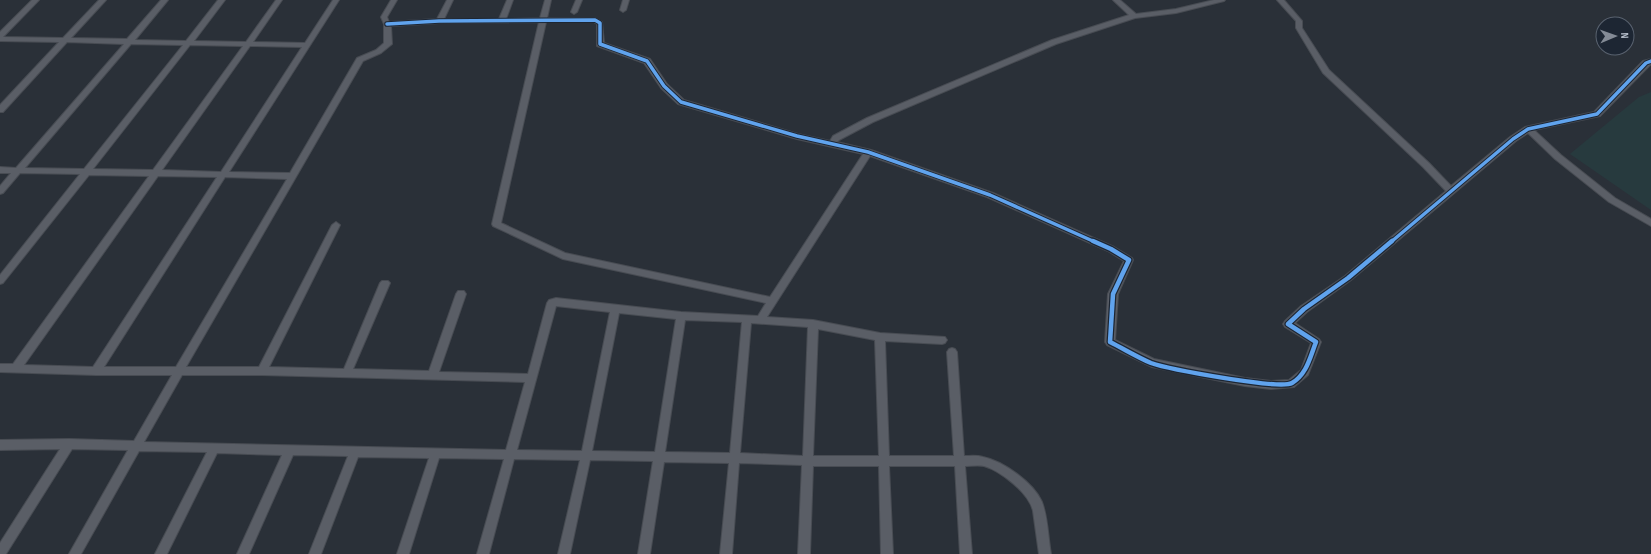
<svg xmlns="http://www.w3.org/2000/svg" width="1651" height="554" font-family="'Sofia Sans Condensed',sans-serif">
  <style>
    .green { fill: #273a3e }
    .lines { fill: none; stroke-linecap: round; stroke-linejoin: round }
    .street-casing { stroke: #484c53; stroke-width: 2 }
    .street { fill: #5a5e66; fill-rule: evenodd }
    .cycleway-far1-casing { stroke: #1d2633; stroke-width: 5.5 }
    .cycleway-casing { stroke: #1d2633; stroke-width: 7 }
    .cycleway-far1 { stroke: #60a3ed; stroke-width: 3.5 }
    .cycleway { stroke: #60a3ed; stroke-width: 4.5 }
  </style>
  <rect width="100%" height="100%" fill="#2a3038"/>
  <path class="green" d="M1651,92V210L1570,154L1639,97Z"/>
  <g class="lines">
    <defs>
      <g id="street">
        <path d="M32,0H39L3,37L63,38L99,0H106L71,38L127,39L161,0H168L135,40L186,41L218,0H225L194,41L246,42L276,0H282L253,42L305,43L333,0H339L229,172L290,173L357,58L376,50L384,43V24L381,17L391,0H397L387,17L389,22L437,19L447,0H453L444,19H499L507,0H513L506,19L540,18L545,0H551L547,18H595L602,22L604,43L650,59L667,84L684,100L798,134L830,141L833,136L867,118L1052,40L1129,15L1113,0H1120L1136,14L1176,9L1214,0H1225L1224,1L1176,13L1135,18L1056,44L873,122L839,140L837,142L871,150L993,193L1114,247L1132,258L1133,260L1118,294L1115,340L1154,359L1245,378L1271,381L1289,380L1301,370L1311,343L1285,327L1283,324L1285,321L1301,306L1345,276L1446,191L1423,167L1323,73L1296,28V21L1277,0H1284L1302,21V28L1329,70L1429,163L1451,186L1510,137L1525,127L1594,112L1643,61L1651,59V64L1600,116L1534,130L1561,155L1615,198L1651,219V226L1609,202L1555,159L1528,133L1516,141L1351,280L1307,312L1295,323L1319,339L1321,342L1308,375L1294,387L1271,389L1245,386L1152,367L1107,345L1105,342L1108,294L1124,261L1108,251L987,197L870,156L767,317L813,320L880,333L945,337L947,340L945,343L942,344L885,341L889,456H954L947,352L949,349L952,348L955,349L957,352L964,456C970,456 977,455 983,457C1003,461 1034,483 1042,502C1048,518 1048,537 1051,554H1039L1033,511C1029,493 1001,471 984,466C978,465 971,466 965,466L972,554H960L955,466H889L893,554H881L879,466H813L810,554H798L802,465L739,463L732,554H720L729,463L664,462L650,554H638L653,461L590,460L570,554H558L580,460L514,459L489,554H477L504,459L439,458L409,554H397L429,458L358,457L321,554H309L348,456L293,455L249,554H237L282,455L217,453L167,554H155L207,452L139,451L81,554H69L128,450L72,449L6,554H0V543L60,449L0,450V440L69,439L134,441L172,375H96L0,372V364H13L149,176L89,175L3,283L0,284V275L80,174L20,173L3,193L0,194V186L11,173H0V167L16,168L124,44L67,42L3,112H0V105L59,42L0,41V32ZM539,22L492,224L493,226L563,259L766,303L758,316L681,312L556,298L549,300L547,303L528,374L439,372L466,294L464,291H458L456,294L429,371L353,369L390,283L388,281H382L380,283L344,369L269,367L340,225L336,222L332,225L259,367H186L363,61L381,53L392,44L391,26L439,23ZM546,22H594L597,24V46L644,63L661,88L678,104L797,139L863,154L770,297L565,253L501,223ZM131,44L183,45L84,169L25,168ZM190,45L243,46L153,170L93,169ZM250,46L302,47L221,172L162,170ZM158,176L217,177L93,367L24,365ZM225,177L287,179L176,367H104ZM556,306L610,312L582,451L517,450ZM619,313L676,319L655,452L592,451ZM685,320L742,322L730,453L665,452ZM751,323L808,327L803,456L740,453ZM818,329L875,340L879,456H813ZM182,375H262L525,382L506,450L144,442Z"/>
        <path d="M576,0H582L577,12L574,14L571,12Z"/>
        <path d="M623,0H629L626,10L623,12L620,10Z"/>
      </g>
    </defs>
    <use href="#street" class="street-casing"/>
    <use href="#street" class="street"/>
    <defs>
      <g id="cycleway-far1">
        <path d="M387,24L439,21L595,20L600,23V44L647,61L664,86L681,102L797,136L868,152L990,195L1095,242"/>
        <path d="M1391,242L1513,139L1528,129L1597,114L1646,63L1651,61"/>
      </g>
      <path id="cycleway" d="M1093,241L1111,249L1129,260L1113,294L1110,342C1124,349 1137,357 1151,363C1168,369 1280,390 1292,383C1307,374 1310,357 1316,342L1288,324L1304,309L1348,278L1392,241"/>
    </defs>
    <use href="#cycleway-far1" class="cycleway-far1-casing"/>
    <use href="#cycleway" class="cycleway-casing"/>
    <use href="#cycleway-far1" class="cycleway-far1"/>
    <use href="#cycleway" class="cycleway"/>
  </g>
  <g transform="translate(1615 36) rotate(88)"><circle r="19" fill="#1d2633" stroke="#59626f"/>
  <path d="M0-3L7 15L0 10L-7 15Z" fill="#848b96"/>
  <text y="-6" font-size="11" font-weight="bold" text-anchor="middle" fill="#b4bcc9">N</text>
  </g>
</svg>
